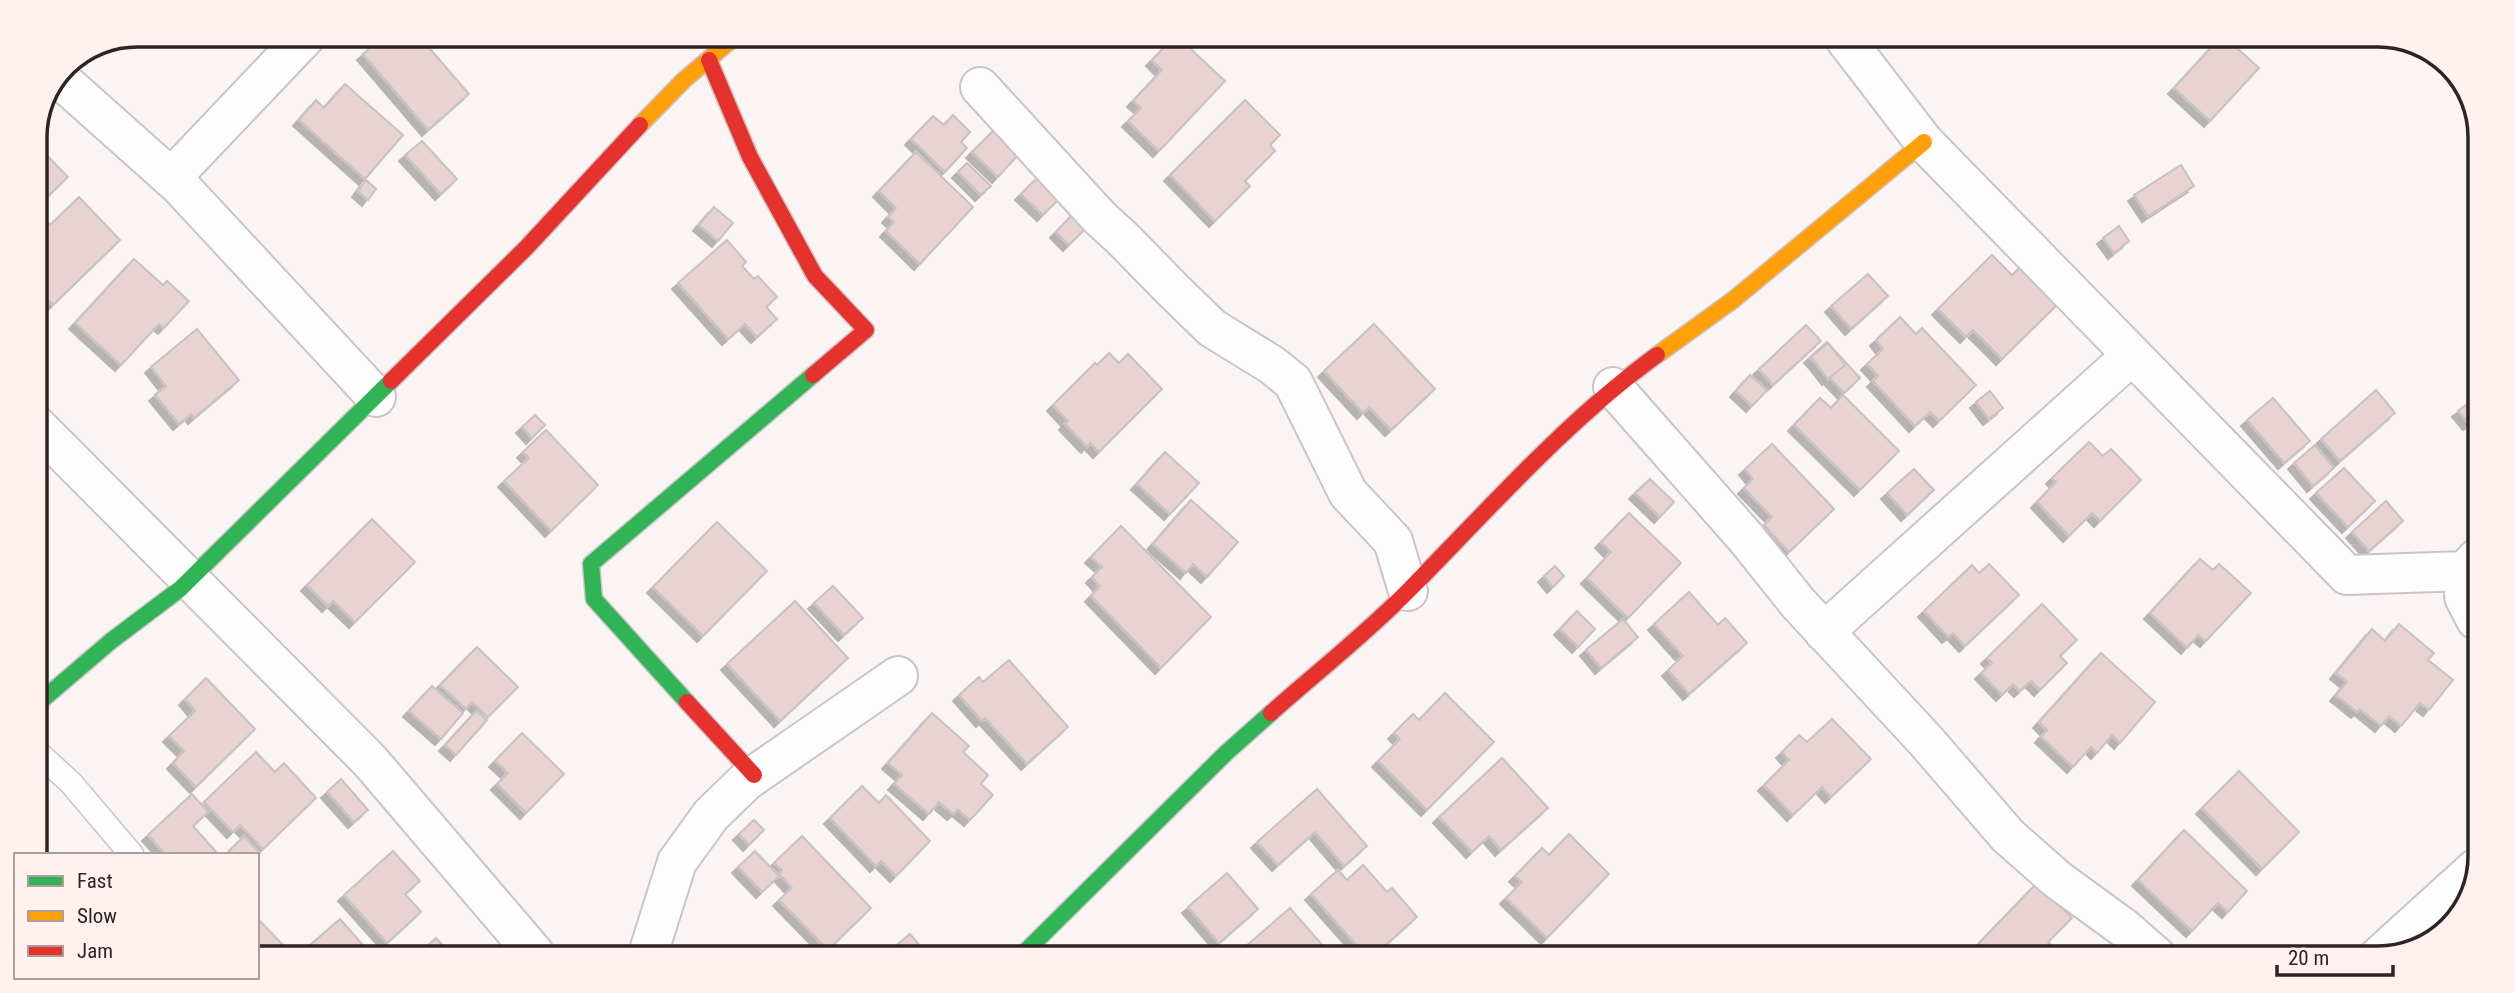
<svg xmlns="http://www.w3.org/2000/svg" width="2515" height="993" font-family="'Roboto Condensed',sans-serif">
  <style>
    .building { fill: #e8d3d2; stroke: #c9c1c1; stroke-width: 2; filter: url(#shadow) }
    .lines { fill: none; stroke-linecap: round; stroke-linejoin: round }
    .lane-casing { stroke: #ccc4c4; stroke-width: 26 }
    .street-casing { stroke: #ccc4c4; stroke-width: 42 }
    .fast-casing { stroke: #ccc4c4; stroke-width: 19 }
    .slow-casing { stroke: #ccc4c4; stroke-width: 19 }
    .jam-casing { stroke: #ccc4c4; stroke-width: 19 }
    .lane { stroke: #fefdfd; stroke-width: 23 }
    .street { stroke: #fefdfd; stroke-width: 38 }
    .fast { stroke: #30b455; stroke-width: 16 }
    .slow { stroke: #ff9f0a; stroke-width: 16 }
    .jam { stroke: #e5322d; stroke-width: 16 }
    .rim { fill: none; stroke: #2f2323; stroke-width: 3.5 }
  </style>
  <defs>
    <filter id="shadow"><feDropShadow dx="-6" dy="6" stdDeviation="0" flood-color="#0004"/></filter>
  </defs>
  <rect width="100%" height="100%" fill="#faf4f4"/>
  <g class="building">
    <path d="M384,36H419L469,94L428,130L363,54Z"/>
    <path d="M1173,38H1179L1225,81L1159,151L1128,121L1141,108L1133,101L1162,70L1152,60Z"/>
    <path d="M2218,40H2228L2259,68L2210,121L2174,88Z"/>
    <path d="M345,84L403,135L365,179L299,120L316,100L324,108Z"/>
    <path d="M1245,100L1280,135L1270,145L1275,151L1245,181L1250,186L1215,221L1170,175Z"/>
    <path d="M953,115L970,132L961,142L967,148L945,172L911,139L933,116L944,125Z"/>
    <path d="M993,131L1018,155L998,177L972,152Z"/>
    <path d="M422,141L457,179L441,194L405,155Z"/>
    <path d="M35,143L68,177L35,209Z"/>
    <path d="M916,152L973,207L920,264L886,231L894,222L888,217L896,208L879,191Z"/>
    <path d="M967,163L991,186L981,195L958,172Z"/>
    <path d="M2181,165L2194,186L2148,216L2134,195Z"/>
    <path d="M1038,177L1060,198L1043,215L1021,194Z"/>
    <path d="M366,180L376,189L368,200L358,191Z"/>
    <path d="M79,197L120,240L53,305L35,286V233L47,221L50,225Z"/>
    <path d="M714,207L733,223L718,241L699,225Z"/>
    <path d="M1074,213L1088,226L1069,245L1056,232Z"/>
    <path d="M2119,226L2129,241L2114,253L2103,238Z"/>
    <path d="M727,240L746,262L742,266L754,279L758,276L777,297L766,307L777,319L757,337L745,324L728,339L678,283Z"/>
    <path d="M1992,255L2012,275L2026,262L2063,299L2002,359L1973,330L1966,337L1938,309Z"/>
    <path d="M134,259L163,285L167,281L189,301L164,328L159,324L121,365L75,323Z"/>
    <path d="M1868,274L1888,296L1851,329L1831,306Z"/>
    <path d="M1900,317L1916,334L1922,328L1976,385L1939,421L1930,412L1915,426L1873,381L1878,376L1867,364L1883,349L1876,340Z"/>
    <path d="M1374,324L1435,389L1391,430L1369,407L1363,413L1324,371Z"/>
    <path d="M1806,325L1821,341L1773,385L1759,369Z"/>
    <path d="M197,329L239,380L194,418L191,414L179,424L155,395L166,386L151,367Z"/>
    <path d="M1827,342L1860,378L1844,393L1810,357Z"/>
    <path d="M1828,343L1845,365L1828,379L1811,357Z"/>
    <path d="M1109,353L1119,363L1128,354L1162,389L1099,452L1090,443L1087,447L1065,424L1068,421L1053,405L1095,363L1097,365Z"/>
    <path d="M1750,375L1767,390L1752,406L1736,391Z"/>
    <path d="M2376,390L2395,413L2340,461L2321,439Z"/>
    <path d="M1990,391L2003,408L1989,419L1976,402Z"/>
    <path d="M1843,395L1899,451L1860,490L1794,425L1820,398L1831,408Z"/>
    <path d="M2273,398L2310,441L2284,463L2247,420Z"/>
    <path d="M2475,398L2478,401V417L2469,424L2458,411Z"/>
    <path d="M535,415L545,425L532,438L522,427Z"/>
    <path d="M546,430L598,485L551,531L504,481L529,458L523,452Z"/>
    <path d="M2089,442L2103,456L2111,449L2141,480L2100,521L2092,513L2069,536L2037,502L2056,482L2052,478Z"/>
    <path d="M1772,444L1834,509L1789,552L1764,525L1772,517L1744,488L1753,479L1745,469Z"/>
    <path d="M2315,445L2334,468L2313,486L2294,463Z"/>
    <path d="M1165,452L1199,483L1170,514L1137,484Z"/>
    <path d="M2344,468L2375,501L2348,527L2316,493Z"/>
    <path d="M1914,469L1934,490L1907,515L1887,493Z"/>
    <path d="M1650,479L1674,502L1660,517L1635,493Z"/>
    <path d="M1191,500L1238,542L1207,577L1193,564L1186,573L1153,544Z"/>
    <path d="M2386,501L2403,521L2369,551L2352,532Z"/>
    <path d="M1629,513L1681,563L1628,618L1587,578L1611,552L1601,542Z"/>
    <path d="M372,519L415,562L355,622L333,601L328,606L307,585Z"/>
    <path d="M717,522L767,571L703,636L653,587Z"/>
    <path d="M1121,526L1211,617L1161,668L1091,596L1100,586L1092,577L1102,567L1091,557Z"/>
    <path d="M2200,559L2213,570L2219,564L2251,593L2206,641L2198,635L2187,648L2150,613Z"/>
    <path d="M1989,564L2019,595L1965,646L1953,633L1948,637L1924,611L1972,565L1979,573Z"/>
    <path d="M1555,566L1564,576L1553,587L1544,576Z"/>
    <path d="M833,586L863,618L844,635L814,603Z"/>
    <path d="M1689,592L1718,625L1725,618L1747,643L1689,694L1668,670L1683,656L1654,624Z"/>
    <path d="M795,601L848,658L780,721L727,664Z"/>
    <path d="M2042,604L2077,640L2060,656L2067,663L2040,690L2031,681L2020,691L2013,684L2002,695L1981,673L1992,663L1987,658Z"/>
    <path d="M1577,611L1595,629L1578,647L1560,629Z"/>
    <path d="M1623,619L1638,637L1601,668L1586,650Z"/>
    <path d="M2399,624L2434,653L2428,660L2453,680L2429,710L2420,703L2401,726L2389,716L2381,726L2360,709L2357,712L2336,695L2347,682L2336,673L2372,629L2385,641Z"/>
    <path d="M477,647L518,687L488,717L472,702L466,709L440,685Z"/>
    <path d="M2101,653L2155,702L2120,743L2112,735L2097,753L2091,747L2073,767L2041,737L2047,730L2039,722Z"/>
    <path d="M1009,660L1068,727L1027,764L985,718L982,721L959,695L979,677L983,682Z"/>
    <path d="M206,678L255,729L196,787L173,763L184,751L169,736L195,711L185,699Z"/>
    <path d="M432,686L463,713L441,739L409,711Z"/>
    <path d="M1445,693L1494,742L1427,810L1378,761L1400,739L1394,733L1413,714L1419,720Z"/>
    <path d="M476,711L487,720L456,755L445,745Z"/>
    <path d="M932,713L969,746L963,752L988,775L981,784L993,795L970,820L958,810L953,814L939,802L929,814L894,784L902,775L888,763Z"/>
    <path d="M1832,719L1871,759L1831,797L1822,787L1793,815L1764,785L1789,760L1782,752L1799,735L1807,742Z"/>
    <path d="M522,733L564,774L526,813L497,784L508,773L495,761Z"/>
    <path d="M256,752L275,772L284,763L316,798L263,849L240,825L233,832L204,802Z"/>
    <path d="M1502,758L1548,808L1501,850L1489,836L1472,852L1439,817Z"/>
    <path d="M2239,771L2299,832L2262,869L2202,808Z"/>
    <path d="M341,779L368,810L354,822L327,792Z"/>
    <path d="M862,786L879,803L886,795L930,841L896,876L881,861L876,866L830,818Z"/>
    <path d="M1317,789L1367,846L1344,866L1315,832L1278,865L1257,842Z"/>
    <path d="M192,794L208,812L193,826L219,855H166L148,835Z"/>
    <path d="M754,820L764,830L749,845L739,834Z"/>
    <path d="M2184,830L2247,891L2228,912L2218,903L2192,931L2138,880Z"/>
    <path d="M1569,834L1609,874L1547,938L1506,898L1522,882L1515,876L1542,848L1549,855Z"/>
    <path d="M244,836L260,853L257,855H225Z"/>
    <path d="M802,836L871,908L828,950L779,900L792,888L779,874L782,870L774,863Z"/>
    <path d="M393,851L420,881L405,894L421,912L387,943L344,895Z"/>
    <path d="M755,851L779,876L762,892L738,867Z"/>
    <path d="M1363,865L1387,892L1392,888L1417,917L1373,956H1366L1311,894L1338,870L1347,880Z"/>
    <path d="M1227,873L1258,909L1219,943L1188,907Z"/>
    <path d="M2037,883L2072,918L2048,942L2063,957H1969L1981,945L1979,943Z"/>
    <path d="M1290,908L1331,955H1255L1246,946Z"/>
    <path d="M257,918L284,946L277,953H257Z"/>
    <path d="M340,919L370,953H305L303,951Z"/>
    <path d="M910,934L927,954H886Z"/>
    <path d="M436,938L450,953H419Z"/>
  </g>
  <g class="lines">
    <defs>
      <path id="lane" d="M35,750L71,783L132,855"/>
      <g id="street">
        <path d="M1845,39L1924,142L2347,575L2465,571L2477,558"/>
        <path d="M59,78L179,185L376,397"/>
        <path d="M980,87L1100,218L1122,238L1173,290L1212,328L1272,365L1293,382L1348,493L1393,541L1408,591"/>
        <path d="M171,178L307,35"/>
        <path d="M1613,387L1746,538L1798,603L1926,741L2008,836L2058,880L2124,928L2157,957"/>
        <path d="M35,424L370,761L534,953"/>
        <path d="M2465,571L2464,597L2476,620"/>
        <path d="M1824,632L2132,355"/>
        <path d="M648,954L677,862L711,815L746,781L898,676"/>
        <path d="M2377,958L2475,869"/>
      </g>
      <g id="fast">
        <path d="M687,702L594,599L591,564L813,375"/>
        <path d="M35,706L111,641L180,589L391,381"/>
        <path d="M1022,955L1226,753L1271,713"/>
      </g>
      <g id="slow">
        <path d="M640,125L684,80L736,36"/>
        <path d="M1657,355L1733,300L1924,142"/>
      </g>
      <g id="jam">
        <path d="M709,60L750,157L815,276L866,330L813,375"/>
        <path d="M391,381L526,248L640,125"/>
        <path d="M687,702L754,775"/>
        <path d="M1271,713C1317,672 1367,633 1410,589C1490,508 1565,422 1657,355"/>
      </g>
    </defs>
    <use href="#lane" class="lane-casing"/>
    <use href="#street" class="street-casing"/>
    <use href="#fast" class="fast-casing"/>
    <use href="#slow" class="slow-casing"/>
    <use href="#jam" class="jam-casing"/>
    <use href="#lane" class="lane"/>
    <use href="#street" class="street"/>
    <use href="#fast" class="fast"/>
    <use href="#slow" class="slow"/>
    <use href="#jam" class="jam"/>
  </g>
  <path d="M0 0H2515V993H0ZM137 47H2378A90 90 0 0 1 2468 137V856A90 90 0 0 1 2378 946H137A90 90 0 0 1 47 856V137A90 90 0 0 1 137 47Z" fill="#fef1f0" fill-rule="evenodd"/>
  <path class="rim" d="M137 47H2378A90 90 0 0 1 2468 137V856A90 90 0 0 1 2378 946H137A90 90 0 0 1 47 856V137A90 90 0 0 1 137 47Z"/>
  <rect x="14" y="853" width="245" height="126" fill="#fef1f0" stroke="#ab9f9e" stroke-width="2"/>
  <rect x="28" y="876" width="35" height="10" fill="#30b455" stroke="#ab9f9e" stroke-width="2"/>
  <text x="77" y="888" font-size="21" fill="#2f2323">Fast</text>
  <rect x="28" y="911" width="35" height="10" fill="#ff9f0a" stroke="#ab9f9e" stroke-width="2"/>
  <text x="77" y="923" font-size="21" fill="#2f2323">Slow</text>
  <rect x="28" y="946" width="35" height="10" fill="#e5322d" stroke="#ab9f9e" stroke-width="2"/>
  <text x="77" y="958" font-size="21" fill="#2f2323">Jam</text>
  <path d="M2277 965v10h116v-10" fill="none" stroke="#2f2323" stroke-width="3.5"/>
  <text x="2288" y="965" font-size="21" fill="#2f2323" stroke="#fef1f0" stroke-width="5" paint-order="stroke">20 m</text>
</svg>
